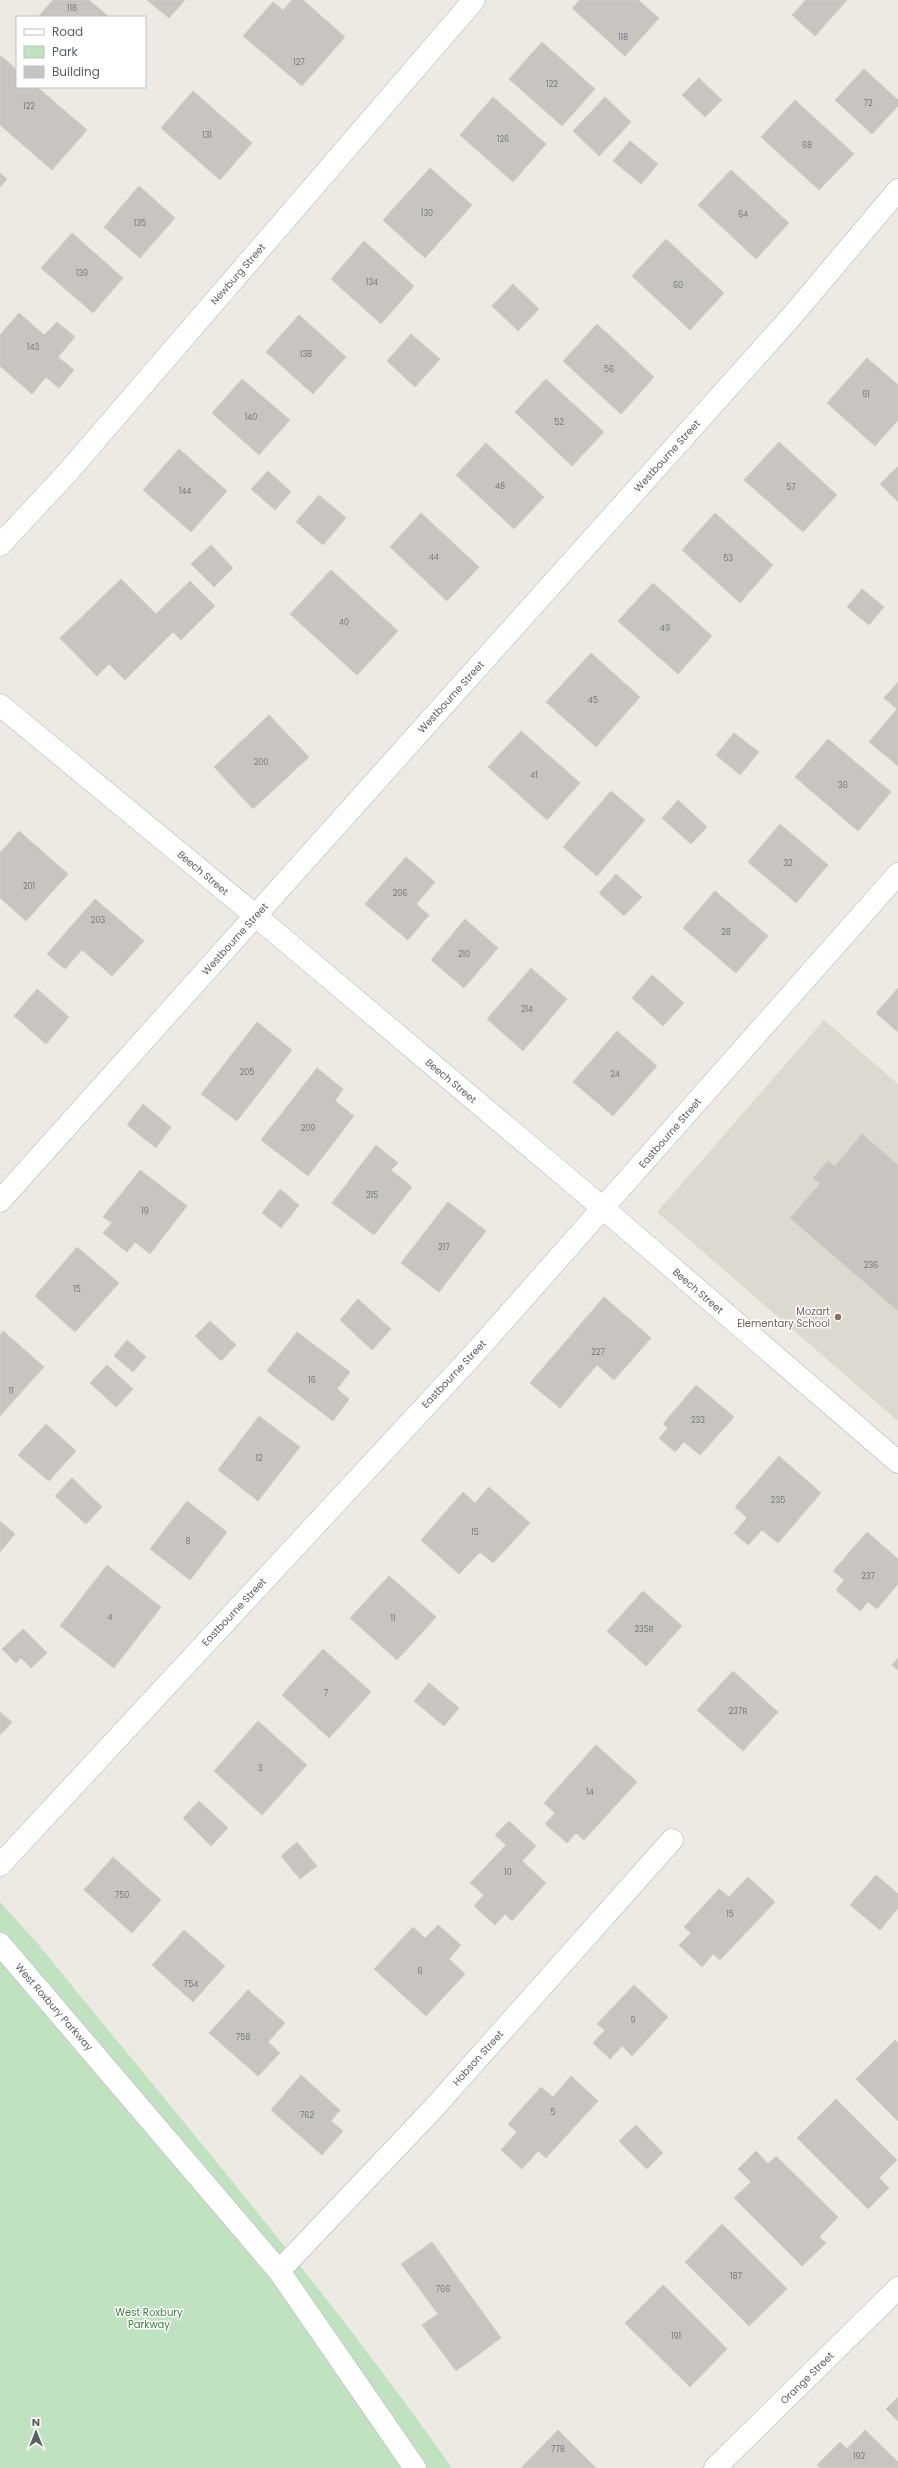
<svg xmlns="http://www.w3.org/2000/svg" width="898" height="2468" font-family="Poppins,sans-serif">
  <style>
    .education { fill: #dcd9d1 }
    .green { fill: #c1e2c1 }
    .building { fill: #c8c5c0; stroke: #d1ccc1 }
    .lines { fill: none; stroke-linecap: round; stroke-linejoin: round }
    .minor-casing { stroke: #b0b3b7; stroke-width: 23 }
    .tertiary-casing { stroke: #b0b3b7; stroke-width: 23 }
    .minor { stroke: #fff; stroke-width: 22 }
    .tertiary { stroke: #fff; stroke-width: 22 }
    .education-dot { fill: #8d6e63; stroke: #fff; stroke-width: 1.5 }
    .labels { text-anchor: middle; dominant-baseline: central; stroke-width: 3; stroke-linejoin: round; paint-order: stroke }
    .number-label { font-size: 8px; fill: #76787a }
    .street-label { font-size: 10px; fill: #5b5e62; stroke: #fff }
    .education-label { font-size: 10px; fill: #785e54; stroke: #fff; text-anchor: end }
    .park-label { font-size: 10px; fill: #3b813d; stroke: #fff }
  </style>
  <rect width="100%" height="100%" fill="#eceae3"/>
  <path class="education" d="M824,1020L898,1084V1421L657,1212Z"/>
  <path class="green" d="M0,1902L38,1944C178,2117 324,2286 452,2468H0Z"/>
  <g class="building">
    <path d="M53,0H89L109,17H38Z"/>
    <path d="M147,0H185L169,18Z"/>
    <path d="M292,0H303L345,37L302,86L243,36L273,2L283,10Z"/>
    <path d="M580,0H638L659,18L625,56L572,8Z"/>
    <path d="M806,0H847L815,36L792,15Z"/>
    <path d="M542,42L595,89L562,126L509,79Z"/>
    <path d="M0,55L17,70V87H37L87,130L52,170L0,125Z"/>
    <path d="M864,69L898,100V106L872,134L835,100Z"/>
    <path d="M699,78L722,100L705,117L682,95Z"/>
    <path d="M193,91L252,143L220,180L161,128Z"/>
    <path d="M493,97L546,144L513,182L460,135Z"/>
    <path d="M605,97L631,122L599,156L573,131Z"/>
    <path d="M795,100L854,154L819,190L761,137Z"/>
    <path d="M630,141L658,164L641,184L613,161Z"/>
    <path d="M430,168L472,205L425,258L383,220Z"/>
    <path d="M731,170L789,223L756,259L698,205Z"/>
    <path d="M0,173L7,179L0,187Z"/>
    <path d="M139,186L175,218L140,258L104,227Z"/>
    <path d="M72,233L123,278L93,313L41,268Z"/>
    <path d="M666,239L724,293L690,330L632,276Z"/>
    <path d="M364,241L414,286L381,324L331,279Z"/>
    <path d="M513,284L539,309L518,331L492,306Z"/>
    <path d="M19,313L44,335L57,322L75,337L58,357L74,370L59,388L46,377L32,394L0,366V335Z"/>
    <path d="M299,315L346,357L313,394L266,352Z"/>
    <path d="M597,324L654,377L621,414L563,361Z"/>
    <path d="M411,334L440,359L415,387L387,361Z"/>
    <path d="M867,358L898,385V420L875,446L827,403Z"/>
    <path d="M242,379L290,420L259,455L212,413Z"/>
    <path d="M546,379L604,432L572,466L515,412Z"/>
    <path d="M779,442L837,495L803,532L744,480Z"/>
    <path d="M486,443L544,497L514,529L456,475Z"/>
    <path d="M179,449L227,491L191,532L143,490Z"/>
    <path d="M897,467L898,468V502L880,484Z"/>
    <path d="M268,471L291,492L275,510L251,489Z"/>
    <path d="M319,495L346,518L323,545L296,522Z"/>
    <path d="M421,513L479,567L447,601L390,547Z"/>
    <path d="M715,513L773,565L740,603L682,550Z"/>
    <path d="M211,545L233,568L214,587L191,564Z"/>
    <path d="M331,570L398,631L357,675L290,614Z"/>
    <path d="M121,579L156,614L190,581L215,606L181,640L173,632L125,680L109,664L97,676L60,638Z"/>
    <path d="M653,583L712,636L678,674L618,621Z"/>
    <path d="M862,589L884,607L869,625L847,607Z"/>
    <path d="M591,653L640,697L596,747L546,702Z"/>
    <path d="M898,682V766L869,742L897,709L884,698Z"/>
    <path d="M269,715L309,757L253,809L214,767Z"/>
    <path d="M521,731L580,783L547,820L488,767Z"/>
    <path d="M734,733L759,752L740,775L716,755Z"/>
    <path d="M828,739L891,792L858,831L795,777Z"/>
    <path d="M611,791L645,820L597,876L563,847Z"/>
    <path d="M678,800L707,827L691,844L662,818Z"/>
    <path d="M780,824L828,865L796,903L748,862Z"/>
    <path d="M19,831L68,874L26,921L0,898V853Z"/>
    <path d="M406,857L435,882L416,904L429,915L408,940L365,904Z"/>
    <path d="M616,874L642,897L624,916L599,893Z"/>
    <path d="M715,891L768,936L736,973L683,928Z"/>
    <path d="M95,899L144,941L112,976L82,950L65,969L47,954Z"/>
    <path d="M465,919L498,948L464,988L431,960Z"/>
    <path d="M531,968L567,999L523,1051L487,1019Z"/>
    <path d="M652,975L684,1003L663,1026L632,998Z"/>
    <path d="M898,988V1032L876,1013Z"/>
    <path d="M37,989L69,1017L46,1044L14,1016Z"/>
    <path d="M257,1022L292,1050L237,1121L201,1094Z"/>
    <path d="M617,1031L657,1066L613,1116L573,1082Z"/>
    <path d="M317,1068L343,1089L335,1101L354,1116L308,1176L261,1140Z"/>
    <path d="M143,1104L171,1127L156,1148L127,1125Z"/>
    <path d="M862,1134L898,1165V1311L790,1218L820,1184L813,1178L828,1161L835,1166Z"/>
    <path d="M376,1145L398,1163L391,1170L412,1187L374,1235L332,1203Z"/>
    <path d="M140,1170L187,1206L150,1254L135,1242L127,1252L103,1233L112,1223L103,1217Z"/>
    <path d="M280,1189L299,1205L281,1228L262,1213Z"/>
    <path d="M448,1202L486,1231L439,1292L401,1263Z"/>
    <path d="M77,1247L119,1283L75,1332L35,1296Z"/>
    <path d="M604,1297L651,1338L614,1380L597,1365L560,1408L530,1383Z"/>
    <path d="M358,1299L391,1329L372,1350L340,1320Z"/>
    <path d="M210,1321L236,1345L221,1361L195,1336Z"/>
    <path d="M3,1331L44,1367L0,1416V1335Z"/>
    <path d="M297,1332L350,1372L337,1389L349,1399L333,1421L267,1371Z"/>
    <path d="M127,1340L146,1357L133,1372L114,1356Z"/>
    <path d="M107,1365L133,1389L116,1407L90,1383Z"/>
    <path d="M696,1385L734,1417L700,1455L684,1442L675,1452L659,1438L668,1428L663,1424Z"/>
    <path d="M259,1416L300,1447L258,1501L218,1470Z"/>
    <path d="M46,1424L76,1451L49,1481L18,1455Z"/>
    <path d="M779,1456L821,1493L778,1543L762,1530L748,1545L734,1533L747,1518L735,1507Z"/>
    <path d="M72,1478L102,1507L86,1524L55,1496Z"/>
    <path d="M489,1487L530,1523L493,1563L480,1552L459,1574L421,1540L463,1492L475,1503Z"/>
    <path d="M187,1501L227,1532L190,1580L150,1549Z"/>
    <path d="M0,1521L15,1534L0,1552Z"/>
    <path d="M867,1532L898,1559V1584L877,1609L868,1602L860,1611L836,1590L844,1580L833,1571Z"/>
    <path d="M107,1565L161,1607L114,1668L60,1626Z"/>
    <path d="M389,1576L436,1617L397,1660L350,1618Z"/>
    <path d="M643,1591L682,1626L646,1666L607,1631Z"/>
    <path d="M23,1629L47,1653L31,1668L21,1658L16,1663L2,1649Z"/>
    <path d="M323,1649L371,1692L329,1738L282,1695Z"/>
    <path d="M898,1658V1670L892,1665Z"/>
    <path d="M733,1671L778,1712L743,1751L697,1710Z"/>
    <path d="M429,1683L459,1708L444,1726L414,1701Z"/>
    <path d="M0,1712L12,1722L0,1735Z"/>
    <path d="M258,1721L307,1765L262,1815L214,1771Z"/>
    <path d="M596,1745L637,1782L584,1840L576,1833L567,1843L545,1824L555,1813L544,1803Z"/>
    <path d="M199,1801L228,1828L211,1846L183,1818Z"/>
    <path d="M509,1821L536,1846L522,1861L546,1883L512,1921L505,1914L495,1925L474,1906L484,1895L470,1883L506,1845L495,1835Z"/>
    <path d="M297,1842L317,1866L300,1879L281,1856Z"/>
    <path d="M113,1857L161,1900L132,1933L84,1890Z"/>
    <path d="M876,1875L898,1894V1908L880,1930L850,1905Z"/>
    <path d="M748,1877L775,1902L720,1960L713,1954L702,1967L679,1945L691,1933L684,1927L719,1889L729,1897Z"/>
    <path d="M438,1925L461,1945L449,1959L465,1974L426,2016L374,1969L413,1927L425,1938Z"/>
    <path d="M184,1930L225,1966L193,2002L152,1965Z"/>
    <path d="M634,1985L668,2017L632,2056L622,2046L610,2059L593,2043L605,2030L597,2024Z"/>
    <path d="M248,1990L285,2023L268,2042L280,2053L258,2076L209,2033Z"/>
    <path d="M895,2040L898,2043V2121L856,2079Z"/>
    <path d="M301,2075L340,2110L331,2121L343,2131L322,2155L271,2110Z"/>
    <path d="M571,2076L598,2101L546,2158L538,2151L522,2169L501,2150L517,2132L508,2124L541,2087L553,2097Z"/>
    <path d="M836,2099L897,2160L879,2178L889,2188L868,2209L797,2138Z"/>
    <path d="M636,2125L663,2153L647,2169L619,2141Z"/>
    <path d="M756,2151L768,2164L776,2156L838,2217L819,2237L826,2243L802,2266L734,2198L751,2182L738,2169Z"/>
    <path d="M722,2224L787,2289L749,2326L685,2262Z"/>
    <path d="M432,2242L501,2338L456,2371L422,2325L438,2314L401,2264Z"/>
    <path d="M663,2285L727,2349L690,2387L625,2323Z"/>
    <path d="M898,2397V2421L886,2409Z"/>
    <path d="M558,2430L596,2468H521Z"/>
    <path d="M865,2430L898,2462V2468H821L817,2465L840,2442L847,2449Z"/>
  </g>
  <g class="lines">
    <defs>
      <g id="minor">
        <path d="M0,545L68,472L474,0"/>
        <path d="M0,1201L792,316L898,190"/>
        <path d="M0,1865L472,1356L898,874"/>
        <path d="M0,1944L279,2271L415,2468"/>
        <path d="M279,2271L432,2110L672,1840"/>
        <path d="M715,2468L898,2288"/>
      </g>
      <path id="tertiary" d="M0,705L256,916L604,1209L898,1462"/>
    </defs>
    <use href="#minor" class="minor-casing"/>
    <use href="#tertiary" class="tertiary-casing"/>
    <use href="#minor" class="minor"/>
    <use href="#tertiary" class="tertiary"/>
  </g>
  <circle class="education-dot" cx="838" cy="1317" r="4"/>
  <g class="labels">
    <g class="number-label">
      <text x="72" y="8">118</text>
      <text x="623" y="37">118</text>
      <text x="299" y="62">127</text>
      <text x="552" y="84">122</text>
      <text x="868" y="103">72</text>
      <text x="29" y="106">122</text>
      <text x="207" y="135">131</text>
      <text x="503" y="139">126</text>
      <text x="807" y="145">68</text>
      <text x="427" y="213">130</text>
      <text x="743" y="214">64</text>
      <text x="140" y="223">135</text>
      <text x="82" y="273">139</text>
      <text x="372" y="282">134</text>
      <text x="678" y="285">60</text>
      <text x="33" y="347">143</text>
      <text x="306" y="354">138</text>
      <text x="609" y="369">56</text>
      <text x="866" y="394">61</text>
      <text x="251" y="417">140</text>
      <text x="559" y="422">52</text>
      <text x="500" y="486">48</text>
      <text x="791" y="487">57</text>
      <text x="185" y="491">144</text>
      <text x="434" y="557">44</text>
      <text x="728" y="558">53</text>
      <text x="344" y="622">40</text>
      <text x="665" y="628">49</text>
      <text x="593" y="700">45</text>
      <text x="261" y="762">200</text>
      <text x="534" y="775">41</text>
      <text x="843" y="785">36</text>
      <text x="788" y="863">32</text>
      <text x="29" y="886">201</text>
      <text x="400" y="893">206</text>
      <text x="98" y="920">203</text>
      <text x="726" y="932">28</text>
      <text x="464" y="954">210</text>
      <text x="527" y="1009">214</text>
      <text x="247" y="1072">205</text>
      <text x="615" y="1074">24</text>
      <text x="308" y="1128">209</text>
      <text x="372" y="1195">215</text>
      <text x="145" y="1211">19</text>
      <text x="444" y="1247">217</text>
      <text x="871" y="1265">236</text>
      <text x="77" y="1289">15</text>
      <text x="598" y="1352">227</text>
      <text x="312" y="1380">16</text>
      <text x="11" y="1391">11</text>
      <text x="698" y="1420">233</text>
      <text x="259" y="1458">12</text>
      <text x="778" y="1500">235</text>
      <text x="475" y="1532">15</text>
      <text x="188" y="1541">8</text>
      <text x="868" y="1576">237</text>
      <text x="110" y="1617">4</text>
      <text x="393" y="1618">11</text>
      <text x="644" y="1629">235R</text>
      <text x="326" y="1693">7</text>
      <text x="738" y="1711">237R</text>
      <text x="260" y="1768">3</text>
      <text x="590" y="1792">14</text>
      <text x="508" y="1872">10</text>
      <text x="122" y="1895">750</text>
      <text x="730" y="1914">15</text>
      <text x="420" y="1971">6</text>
      <text x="191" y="1984">754</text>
      <text x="633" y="2020">9</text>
      <text x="243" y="2037">758</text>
      <text x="553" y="2112">5</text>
      <text x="307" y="2115">762</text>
      <text x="736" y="2276">187</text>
      <text x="443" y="2289">766</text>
      <text x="676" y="2336">191</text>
      <text x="558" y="2449">778</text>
      <text x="859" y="2456">192</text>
    </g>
    <g class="street-label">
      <text transform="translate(238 274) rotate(-49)">Newburg Street</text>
      <text transform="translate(667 456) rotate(-48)">Westbourne Street</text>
      <text transform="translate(451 697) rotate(-48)">Westbourne Street</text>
      <text transform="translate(203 873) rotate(40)">Beech Street</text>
      <text transform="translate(235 939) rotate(-48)">Westbourne Street</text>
      <text transform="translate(451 1081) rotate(40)">Beech Street</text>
      <text transform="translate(670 1133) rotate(-49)">Eastbourne Street</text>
      <text transform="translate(698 1291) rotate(41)">Beech Street</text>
      <text transform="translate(454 1374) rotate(-47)">Eastbourne Street</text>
      <text transform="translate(234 1612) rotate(-47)">Eastbourne Street</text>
      <text transform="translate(54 2007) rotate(49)">West Roxbury Parkway</text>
      <text transform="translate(478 2058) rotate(-48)">Hobson Street</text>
      <text transform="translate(807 2378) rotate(-44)">Orange Street</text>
    </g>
    <g class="education-label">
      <text x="830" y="1311">Mozart<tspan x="830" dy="12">Elementary School</tspan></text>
    </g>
    <g class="park-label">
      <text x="149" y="2312">West Roxbury<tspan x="149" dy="12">Parkway</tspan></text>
    </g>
  </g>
  <rect x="16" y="16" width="130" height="72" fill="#ffffff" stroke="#bdbfc0"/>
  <rect x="24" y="29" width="20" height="6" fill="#ffffff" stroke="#bdbfc0"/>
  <text x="52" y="36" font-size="12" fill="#5b5e62">Road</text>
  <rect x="24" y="46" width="20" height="12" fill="#c1e2c1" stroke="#bdbfc0"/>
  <text x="52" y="56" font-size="12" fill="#5b5e62">Park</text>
  <rect x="24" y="66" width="20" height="12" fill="#c8c5c0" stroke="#bdbfc0"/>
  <text x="52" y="76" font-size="12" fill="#5b5e62">Building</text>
  <g transform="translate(36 2432)" stroke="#ffffff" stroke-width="3" paint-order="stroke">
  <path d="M0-3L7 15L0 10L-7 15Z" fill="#5b5e62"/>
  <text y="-6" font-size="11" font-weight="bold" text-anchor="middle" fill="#5b5e62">N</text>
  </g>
</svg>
